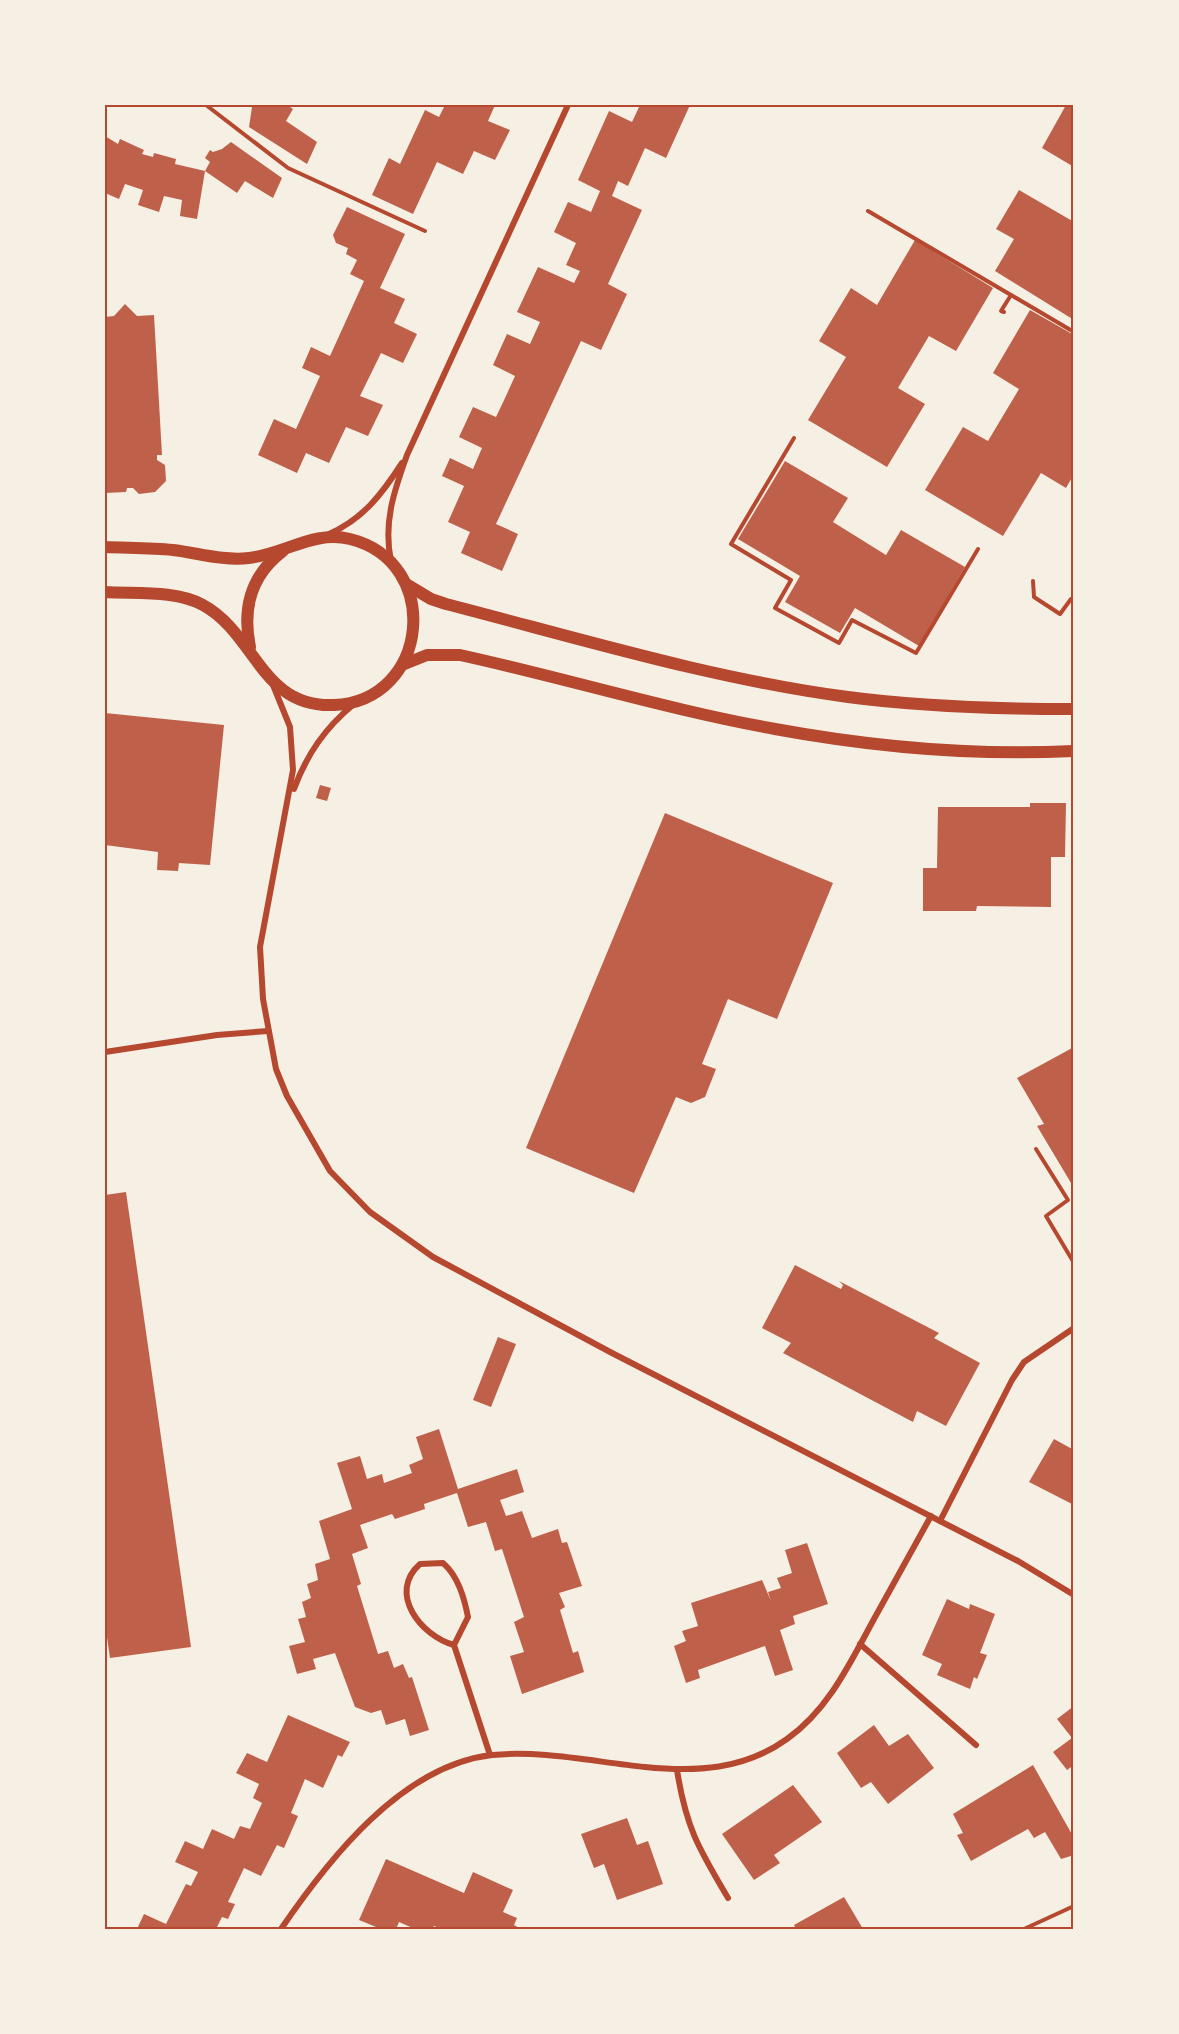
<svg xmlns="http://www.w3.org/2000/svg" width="1179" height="2034" font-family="'Sofia Sans Condensed',sans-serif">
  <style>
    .building { fill: #bf614a }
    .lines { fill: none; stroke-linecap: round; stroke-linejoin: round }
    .path { stroke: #b5482f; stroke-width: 4 }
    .minor { stroke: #b5482f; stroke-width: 6 }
    .secondary { stroke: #b5482f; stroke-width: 12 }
    .neatline { fill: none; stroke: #b5482f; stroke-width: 2 }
  </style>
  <rect width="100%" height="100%" fill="#f6efe4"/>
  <g class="building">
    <path d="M249,105H287L293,109L286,121L317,142L307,164L249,127L252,107Z"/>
    <path d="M445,105H495L488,121L510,130L495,160L474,151L463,174L437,162L413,214L372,195L389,158L400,164L425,110L439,117Z"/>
    <path d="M640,105H690L666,158L645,148L628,186L618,181L612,196L642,210L608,284L627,294L601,350L581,341L496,524L518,534L502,571L461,553L470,532L448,522L464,486L442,476L450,458L473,469L482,448L459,437L473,407L496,417L506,396L515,376L493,365L507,334L530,344L540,322L517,312L538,267L574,283L580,271L566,265L576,243L554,232L568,202L591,212L600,191L578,180L609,111L632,122Z"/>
    <path d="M1066,105H1074V167L1042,148Z"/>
    <path d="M105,136L118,144L120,139L144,150L142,154L153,157L154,153L176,159L175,164L205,171L197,219L180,216L182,200L164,196L159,212L138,205L143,190L125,184L119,199L105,193Z"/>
    <path d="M231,142L282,178L273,198L245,181L237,193L205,171L210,162L205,158L210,150L213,152L222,149Z"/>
    <path d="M1019,190L1074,222V320L995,271L1014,239L996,229Z"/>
    <path d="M347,207L405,234L380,288L405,299L394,323L417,334L403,363L381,353L360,396L383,405L368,436L346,427L329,463L306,453L297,473L258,455L274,419L296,429L320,376L302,368L311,347L330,356L364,281L350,274L357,260L346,254L348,248L336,243L333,235Z"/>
    <path d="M915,240L993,288L956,351L929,336L898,388L925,404L887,467L808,420L846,357L819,341L851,288L877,305Z"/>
    <path d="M125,304L137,316L154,315L162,455H157V460L165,465L166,481L155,492L139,494L133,488H127L126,492L105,493V317L114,316Z"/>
    <path d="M1030,310L1074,335V414L1071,420L1074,422V474L1066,488L1041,473L1003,536L925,490L963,427L988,441L1019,389L993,373Z"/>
    <path d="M785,461L848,498L833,522L886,555L901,530L965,567L919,646L855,608L840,633L785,602L800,576L738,539Z"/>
    <path d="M105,713L224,725L210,865L179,863L178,871L157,870L158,852L105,845Z"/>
    <path d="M320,785L331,788L327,801L316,798Z"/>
    <path d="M1030,803H1066L1065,857H1051V907L977,906L976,911H923V868H937L938,807H1030Z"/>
    <path d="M665,813L833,883L777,1019L728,999L702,1064L716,1069L705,1097L691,1103L676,1097L634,1193L526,1148Z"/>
    <path d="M1074,1047V1188L1037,1126L1044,1124L1017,1078Z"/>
    <path d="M126,1192L191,1647L110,1658L105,1623V1195Z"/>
    <path d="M795,1265L841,1289L843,1285L839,1281L939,1333L934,1338L980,1363L946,1426L917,1411L913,1422L783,1353L791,1343L762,1328Z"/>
    <path d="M498,1337L516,1344L491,1407L473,1400Z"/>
    <path d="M439,1429L458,1489L517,1469L524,1492L500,1500L506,1516L522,1511L532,1538L558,1529L562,1543L567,1542L582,1586L559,1593L565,1607L560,1610L573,1653L578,1651L584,1672L522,1694L510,1656L524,1652L514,1622L524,1617L502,1549L495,1551L486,1522L468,1527L457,1493L424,1504L425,1509L395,1519L392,1514L360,1525L368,1548L352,1554L361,1584L357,1586L378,1654L388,1651L394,1668L403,1664L409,1678L412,1677L429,1730L410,1736L405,1719L386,1725L381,1710L371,1713L355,1707L335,1653L313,1659L316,1669L297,1674L289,1646L305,1642L298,1619L306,1617L302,1602L311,1598L307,1584L318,1580L315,1564L330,1559L319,1521L352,1509L337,1463L360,1456L367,1479L382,1474L384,1483L412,1473L409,1465L423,1459L416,1437Z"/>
    <path d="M1054,1439L1074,1450V1505L1029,1482Z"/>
    <path d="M807,1543L828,1604L793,1616L795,1624L780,1630L793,1670L775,1676L765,1646L698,1670L700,1678L686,1683L674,1646L686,1641L682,1631L698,1626L691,1603L762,1580L771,1601L768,1592L781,1588L777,1578L792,1573L785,1550Z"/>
    <path d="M947,1599L969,1609L970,1604L995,1614L980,1653L987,1655L977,1679L974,1677L970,1689L937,1675L942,1664L922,1655Z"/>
    <path d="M1074,1706V1765L1067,1770L1053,1752L1072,1738L1057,1719Z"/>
    <path d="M288,1715L350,1742L342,1757L338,1755L323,1788L305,1779L291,1813L298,1816L284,1848L277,1845L261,1876L244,1868L228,1902L235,1904L228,1919L222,1917L216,1929H137L144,1914L166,1924L186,1884L191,1886L198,1872L175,1862L185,1841L203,1849L212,1829L234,1839L240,1826L250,1829L262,1803L253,1798L259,1784L236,1773L247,1753L267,1762Z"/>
    <path d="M874,1725L889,1746L908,1734L934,1768L888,1804L871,1782L861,1788L837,1753Z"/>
    <path d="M1033,1765L1074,1838V1855L1061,1859L1045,1832L1034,1838L1028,1829L971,1861L957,1835L963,1833L953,1814Z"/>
    <path d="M793,1785L822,1822L774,1855L780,1863L754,1880L722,1834Z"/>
    <path d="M627,1818L637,1845L648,1841L663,1884L617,1900L604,1864L594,1868L581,1834Z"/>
    <path d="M386,1859L464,1893L473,1872L513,1890L503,1912L517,1918L514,1925L521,1929H441L434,1926L432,1929H415L399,1922L396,1929H381L359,1920Z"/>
    <path d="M844,1897L863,1929H796L794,1925Z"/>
  </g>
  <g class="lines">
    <g class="path">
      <path d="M206,105L288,168L425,231"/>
      <path d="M868,211L1074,332"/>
      <path d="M1004,312L1001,311L1011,295"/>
      <path d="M794,438L731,544L791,580L775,608L839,643L852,620L916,653L978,549"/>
      <path d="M1033,581L1034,597L1060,614L1071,599L1074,601"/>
      <path d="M1036,1149L1068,1200L1046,1216L1074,1263"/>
      <path d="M1024,1929L1074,1906"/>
    </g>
    <g class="minor">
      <path d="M329,534C363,519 382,494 402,463"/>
      <path d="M391,561C383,523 394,491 407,455L568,105"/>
      <path d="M273,685L290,727L293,770L260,947L263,999L276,1069L287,1096L330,1171L370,1212L433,1257L612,1353L1018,1561L1074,1595"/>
      <path d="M294,789C307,754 325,728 354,704"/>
      <path d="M105,1052L217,1035L268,1031"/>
      <path d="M940,1521L1012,1380L1024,1362L1074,1328"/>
      <path d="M860,1644L976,1745"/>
      <path d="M454,1645L468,1617C464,1597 458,1576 443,1563L420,1564C387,1593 421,1636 454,1645L490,1755"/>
      <path d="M677,1770C686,1828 699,1849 728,1898"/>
      <path d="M281,1929C328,1860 402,1765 492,1755C541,1750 595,1762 645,1767C696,1772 744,1770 787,1739C829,1709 850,1663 874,1619C893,1585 912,1550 931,1516"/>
    </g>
    <g class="secondary">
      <path d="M105,547C127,548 151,548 173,550C198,553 223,561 249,558C285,554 314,530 350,539C443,562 430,701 334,705C261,708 256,634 203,605C176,590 135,594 105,592"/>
      <path d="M406,584L431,599L446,604C578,638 712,679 848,697C923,707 998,709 1074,709"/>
      <path d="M250,647C242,608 251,575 283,551"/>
      <path d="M402,665L427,655H460C565,678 669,710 775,729C873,747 974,756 1074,751"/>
    </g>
  </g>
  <rect width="1179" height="2034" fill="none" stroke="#f6efe4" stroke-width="213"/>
  <rect x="106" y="106" width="966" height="1822" class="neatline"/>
</svg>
